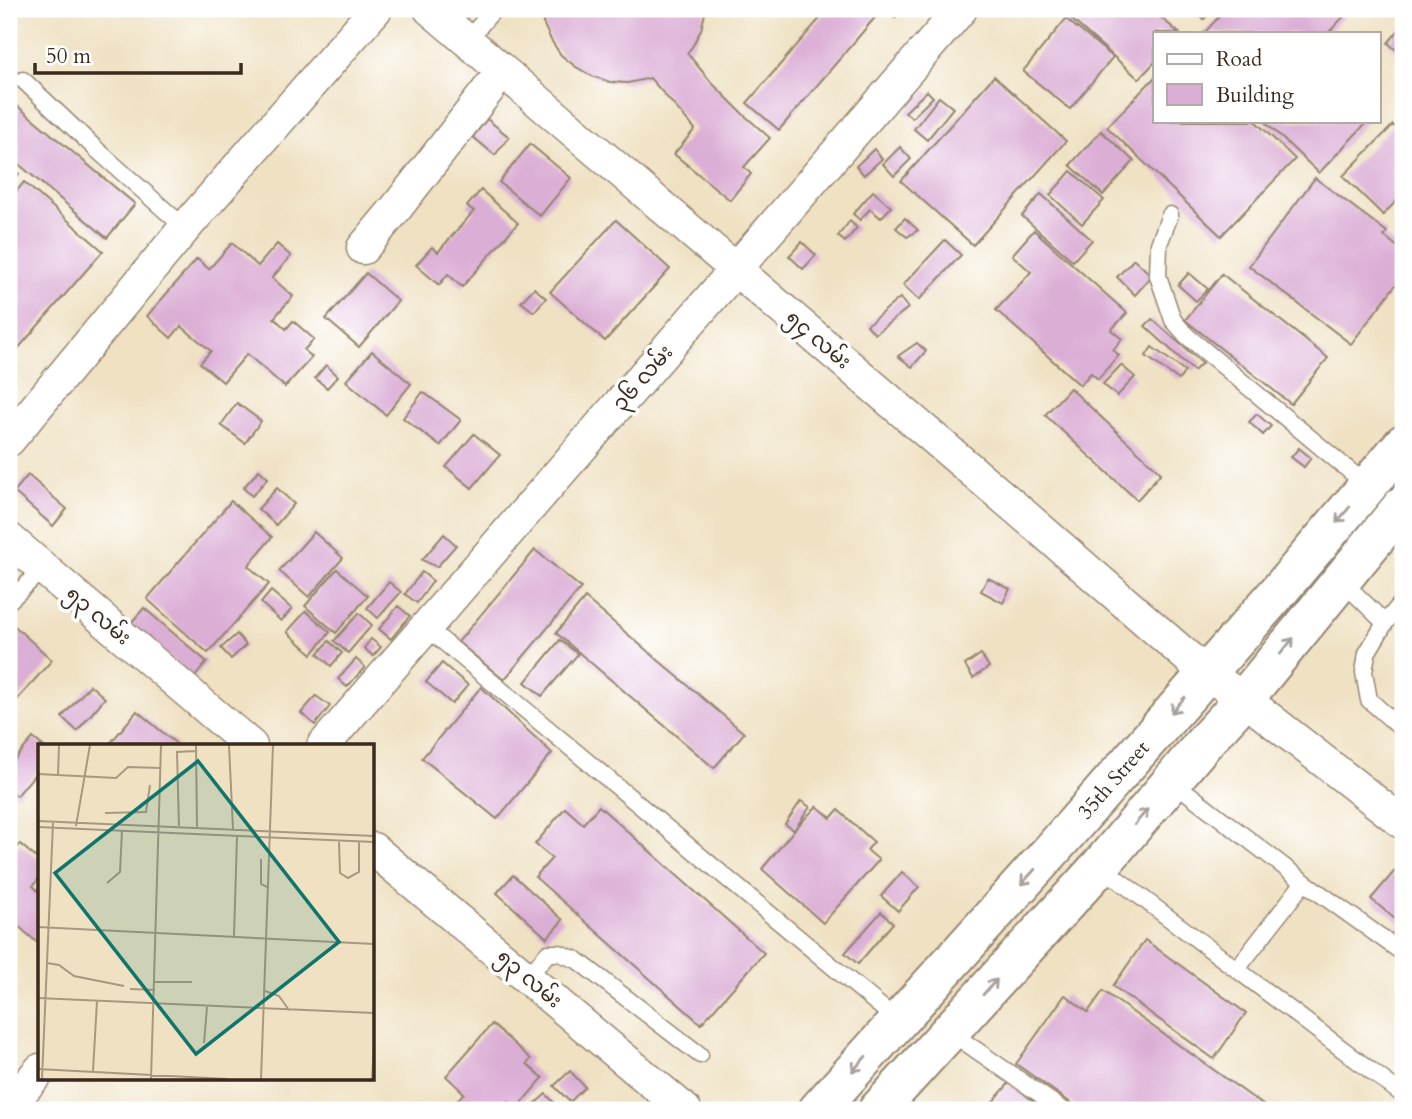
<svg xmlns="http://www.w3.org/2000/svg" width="1412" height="1119" font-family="Cardo,'Noto Sans Myanmar',serif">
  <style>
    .building { fill: #dbaed6 }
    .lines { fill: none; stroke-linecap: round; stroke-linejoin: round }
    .service-casing { stroke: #958670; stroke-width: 19 }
    .minor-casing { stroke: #958670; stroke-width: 35 }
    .primary-casing { stroke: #958670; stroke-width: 42 }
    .service { stroke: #fff; stroke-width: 16 }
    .minor { stroke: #fff; stroke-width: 32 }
    .primary { stroke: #fff; stroke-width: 38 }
    .oneway { stroke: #a79f9a }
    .labels { text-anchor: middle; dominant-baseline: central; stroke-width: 7; stroke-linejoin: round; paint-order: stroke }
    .street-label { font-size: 21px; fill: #3b2a1e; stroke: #fff }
    .inset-road { fill: none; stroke: #a79880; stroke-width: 2 }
    .view { fill: #0f766e; fill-opacity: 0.15; stroke: #0f766e; stroke-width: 3.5 }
    .inset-edge { fill: none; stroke: #3b2a1e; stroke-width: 3.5 }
  </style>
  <rect width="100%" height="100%" fill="#fff"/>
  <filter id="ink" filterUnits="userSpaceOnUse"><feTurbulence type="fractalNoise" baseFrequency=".0143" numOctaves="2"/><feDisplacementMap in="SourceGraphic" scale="14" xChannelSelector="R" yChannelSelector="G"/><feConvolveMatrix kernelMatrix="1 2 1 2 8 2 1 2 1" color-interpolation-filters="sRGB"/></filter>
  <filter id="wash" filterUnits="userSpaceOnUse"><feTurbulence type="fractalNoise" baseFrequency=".00686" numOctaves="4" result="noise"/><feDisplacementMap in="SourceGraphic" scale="28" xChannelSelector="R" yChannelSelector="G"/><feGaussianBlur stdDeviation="1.57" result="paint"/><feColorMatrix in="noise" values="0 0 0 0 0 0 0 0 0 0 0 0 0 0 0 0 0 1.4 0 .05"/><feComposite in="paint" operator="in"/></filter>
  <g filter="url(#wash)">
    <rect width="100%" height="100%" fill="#efe1c2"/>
    <g id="blocks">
      <g class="building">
        <path d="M541,9H706L701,30L692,47L687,53L711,82L743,114L770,138L744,167L751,174L730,200L674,154L695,129L650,78L628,83L610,82L592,76L576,67L561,55L551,40L543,23Z"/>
        <path d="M828,9H872L878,14L779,130L747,103Z"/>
        <path d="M884,9H902L895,18Z"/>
        <path d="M1060,9H1151L1179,33H1155V62L1139,79Z"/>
        <path d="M1193,9H1213L1204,19Z"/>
        <path d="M1226,9H1351L1328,33H1204Z"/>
        <path d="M1066,19L1113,57L1070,109L1023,71Z"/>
        <path d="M1403,25V56L1388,43Z"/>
        <path d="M994,76L1066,141L973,245L901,181Z"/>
        <path d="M1155,77V121H1255L1295,159L1221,236L1107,127Z"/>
        <path d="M927,91L933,97L912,118L905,112Z"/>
        <path d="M939,97L953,108L927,140L914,129Z"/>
        <path d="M9,99L135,204L107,238L9,156Z"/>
        <path d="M487,119L509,137L495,155L473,137Z"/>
        <path d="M1264,121H1368L1319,173Z"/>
        <path d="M1393,125L1403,135V194L1383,215L1343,176Z"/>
        <path d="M1101,131L1134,161L1103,195L1070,165Z"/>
        <path d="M530,144L571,178L540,216L499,182Z"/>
        <path d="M900,147L911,159L894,176L883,164Z"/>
        <path d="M874,149L882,159L864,175L856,166Z"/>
        <path d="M9,166L19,174L11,184L9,182Z"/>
        <path d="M1071,171L1104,200L1082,224L1050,195Z"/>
        <path d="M1315,178L1387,232L1384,236L1403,251V275L1351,344L1249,266Z"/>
        <path d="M24,182L103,251L9,359V200Z"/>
        <path d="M481,190L518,223L462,287L448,274L439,285L416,265L432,247L438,252L474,211L467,206Z"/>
        <path d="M873,191L891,207L881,218L870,209L860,220L853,214Z"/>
        <path d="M1041,194L1092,240L1073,261L1022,216Z"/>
        <path d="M905,218L918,230L907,237L896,228Z"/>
        <path d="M616,220L670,269L605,341L550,292Z"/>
        <path d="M850,221L857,228L845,242L838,236Z"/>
        <path d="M1034,230L1127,313L1111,330L1122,339L1113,350L1119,355L1098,379L1091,373L1080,385L996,310L1031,272L1012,255Z"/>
        <path d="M945,240L961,255L919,300L903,285Z"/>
        <path d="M802,242L816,255L803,269L789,256Z"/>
        <path d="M232,243L258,266L277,244L291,256L272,278L293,296L274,318L286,329L293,321L314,339L304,350L312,357L285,387L247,354L223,382L200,363L211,351L181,326L171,338L147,316L197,259L209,269Z"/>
        <path d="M1134,259L1152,276L1135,295L1117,277Z"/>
        <path d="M366,273L398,301L359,347L326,319Z"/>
        <path d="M1189,273L1208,289L1196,301L1178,285Z"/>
        <path d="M1222,274L1328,358L1291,404L1185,320Z"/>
        <path d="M534,288L546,298L534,312L521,302Z"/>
        <path d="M900,298L908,308L875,334L867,325Z"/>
        <path d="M1152,319L1202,363L1194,371L1145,326Z"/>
        <path d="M917,343L926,351L912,367L898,356Z"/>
        <path d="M1152,347L1185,371L1179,380L1146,356Z"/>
        <path d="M372,351L411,384L386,415L346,381Z"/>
        <path d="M326,365L338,376L327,388L315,378Z"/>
        <path d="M1121,365L1135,377L1117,396L1103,384Z"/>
        <path d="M1070,388L1161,473L1137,500L1045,415Z"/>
        <path d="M423,392L461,420L440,446L403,418Z"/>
        <path d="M237,403L261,421L245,443L221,425Z"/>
        <path d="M1257,414L1271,426L1263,435L1249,422Z"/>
        <path d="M474,434L500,455L472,488L446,467Z"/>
        <path d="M1299,448L1311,458L1304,467L1291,457Z"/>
        <path d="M259,470L268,478L252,496L243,488Z"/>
        <path d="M28,475L67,509L53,526L14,492Z"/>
        <path d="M277,488L294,504L276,525L258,509Z"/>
        <path d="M231,501L272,537L248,566L269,584L208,653L147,599Z"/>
        <path d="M314,532L343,558L309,597L279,571Z"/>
        <path d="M444,534L456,545L437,567L422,560Z"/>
        <path d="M535,550L581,588L504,680L458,642Z"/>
        <path d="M337,569L368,596L336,633L305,606Z"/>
        <path d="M422,572L433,581L417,603L405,594Z"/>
        <path d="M988,578L1010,589L1003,603L981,591Z"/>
        <path d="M389,582L401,592L378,618L367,608Z"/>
        <path d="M271,591L292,609L281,621L261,603Z"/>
        <path d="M585,598L744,733L714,768L556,633Z"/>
        <path d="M398,606L410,616L391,639L379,629Z"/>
        <path d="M144,608L207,662L194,678L130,624Z"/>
        <path d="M306,611L330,632L312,654L287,632Z"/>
        <path d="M359,613L372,625L348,653L334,641Z"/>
        <path d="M9,621L52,660L9,709Z"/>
        <path d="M237,634L246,645L231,659L221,648Z"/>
        <path d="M371,639L381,647L373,656L364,648Z"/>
        <path d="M560,640L578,654L542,696L525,682Z"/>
        <path d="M329,641L342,653L331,666L318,654Z"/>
        <path d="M981,654L989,667L973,678L965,665Z"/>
        <path d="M356,659L365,667L347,687L338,679Z"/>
        <path d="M442,663L468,685L452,704L426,682Z"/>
        <path d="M90,685L105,698L77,731L62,717Z"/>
        <path d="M481,687L552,753L497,819L422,758Z"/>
        <path d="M316,696L330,706L315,725L301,713Z"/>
        <path d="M137,711L179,746H108Z"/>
        <path d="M33,738L43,746H40V768L17,796L9,790V766Z"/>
        <path d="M801,801L810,807L794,830L817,806L831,818L838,810L874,842L867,850L879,860L823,923L762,869L794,830L785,824Z"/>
        <path d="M599,806L764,953L701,1024L535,877L552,858L535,844L565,808L583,824Z"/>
        <path d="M20,844L40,861V877L33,886L40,893V945L9,918V858Z"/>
        <path d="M1398,867L1403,871V945L1392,935L1401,924L1371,899Z"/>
        <path d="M902,872L919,887L898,911L881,896Z"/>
        <path d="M513,875L563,920L547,938L497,893Z"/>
        <path d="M881,912L893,923L858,964L845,953Z"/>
        <path d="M1145,940L1246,1013L1214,1059L1113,986Z"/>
        <path d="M1103,991L1270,1110H1081L1016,1064L1065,995L1088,1012Z"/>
        <path d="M492,1024L531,1059L527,1064L543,1078L516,1109L509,1102L502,1110H493L489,1106L485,1110L481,1107L478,1110H448L464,1093L446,1076Z"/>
        <path d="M570,1071L585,1087L570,1102L554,1086Z"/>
        <path d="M1010,1082L1044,1110H986Z"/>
        <path d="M546,1094L561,1110H528Z"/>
      </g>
    </g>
  </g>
  <g filter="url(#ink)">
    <use href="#blocks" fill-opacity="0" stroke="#958670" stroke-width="2"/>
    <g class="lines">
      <defs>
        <g id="service">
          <path d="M467,41L494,9"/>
          <path d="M23,80L96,149L185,228"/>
          <path d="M1170,215L1159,244L1158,276L1173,320L1187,336L1368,486"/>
          <path d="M1341,580L1385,623"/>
          <path d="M9,601L43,569"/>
          <path d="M1403,601L1385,623L1367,653L1364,672L1369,700L1403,730"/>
          <path d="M426,627L898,1021"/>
          <path d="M1172,781L1304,882L1403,953"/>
          <path d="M1100,866L1403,1095"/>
          <path d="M1237,969L1304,882"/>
          <path d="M527,978L548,953H559L577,960L700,1055"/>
          <path d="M950,1032L1063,1110"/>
        </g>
        <g id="minor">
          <path d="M430,9L1017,509L1206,673L1244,699L1403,823"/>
          <path d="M363,248L397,207L502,72"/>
          <path d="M9,440L185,228L376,9"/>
          <path d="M9,539L251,746"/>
          <path d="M323,746L961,9"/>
          <path d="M373,849L685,1110"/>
          <path d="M9,1106L40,1070"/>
        </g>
        <g id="primary">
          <path id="s1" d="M818,1110L1051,851L1279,591L1403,444"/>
          <path d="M878,1110L1100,866L1208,738L1244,699L1403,505"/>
        </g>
      </defs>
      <use href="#service" class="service-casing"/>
      <use href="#minor" class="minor-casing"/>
      <use href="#primary" class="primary-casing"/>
      <use href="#service" class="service"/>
      <use href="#minor" class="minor"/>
      <use href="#primary" class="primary"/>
    </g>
    <defs><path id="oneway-shaft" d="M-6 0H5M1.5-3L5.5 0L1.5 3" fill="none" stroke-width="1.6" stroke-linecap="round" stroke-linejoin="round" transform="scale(1.75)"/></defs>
    <g class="oneway">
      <use href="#oneway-shaft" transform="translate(1343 515) rotate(130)"/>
      <use href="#oneway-shaft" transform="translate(1287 646) rotate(-51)"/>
      <use href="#oneway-shaft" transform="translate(1178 705) rotate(131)"/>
      <use href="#oneway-shaft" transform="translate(1141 817) rotate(-50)"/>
      <use href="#oneway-shaft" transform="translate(1028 877) rotate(132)"/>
      <use href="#oneway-shaft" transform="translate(990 987) rotate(-48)"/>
      <use href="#oneway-shaft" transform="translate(859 1064) rotate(132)"/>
    </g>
  </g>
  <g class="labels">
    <g class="street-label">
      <text transform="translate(818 340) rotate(40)">၅၄ လမ်း</text>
      <text transform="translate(643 378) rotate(-49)">၃၆ လမ်း</text>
      <text transform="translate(98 616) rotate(40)">၅၃ လမ်း</text>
      <text stroke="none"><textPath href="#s1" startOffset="443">35th Street</textPath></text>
      <text transform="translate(529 979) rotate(40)">၅၃ လမ်း</text>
    </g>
  </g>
  <g transform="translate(38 744)">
    <rect width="336" height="336" fill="#efe1c2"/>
    <path class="inset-road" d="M158,1L159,83M191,1L195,85M0,30L78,34L90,23L123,24M20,31L21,1M67,69L108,68L112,41M0,77L336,92M38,82L52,1M141,82L139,8L158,7M0,83L336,98M301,98L302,129L310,134L321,128V98M223,115V140L231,144M69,139L82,128L84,86M0,183L336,200M196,192L199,93M9,219L21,221L36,232L86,242M117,238H154M92,245L117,246M227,247L241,252L251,266M0,254L336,269M166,299L169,263M0,325L189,335M55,327L59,257M4,335L15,79M113,335L123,1M223,335L235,1M334,335L336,301"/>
    <path class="view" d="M160,17L301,198L158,310L17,129Z"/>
    <rect width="336" height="336" class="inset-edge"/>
  </g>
  <rect width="1412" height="1119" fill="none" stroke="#fff" stroke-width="35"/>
  <rect x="1153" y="32" width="228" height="91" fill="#ffffff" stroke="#b1aaa5" stroke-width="2"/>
  <rect x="1167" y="54" width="35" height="10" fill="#ffffff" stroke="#b1aaa5" stroke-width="2"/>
  <text x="1216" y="66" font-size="21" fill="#3b2a1e">Road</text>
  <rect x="1167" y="84" width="35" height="21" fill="#dbaed6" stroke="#b1aaa5" stroke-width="2"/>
  <text x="1216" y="102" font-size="21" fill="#3b2a1e">Building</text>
  <path d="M35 63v10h206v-10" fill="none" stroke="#3b2a1e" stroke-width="3.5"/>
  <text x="46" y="63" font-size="21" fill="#3b2a1e" stroke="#ffffff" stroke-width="5" paint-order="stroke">50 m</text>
</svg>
